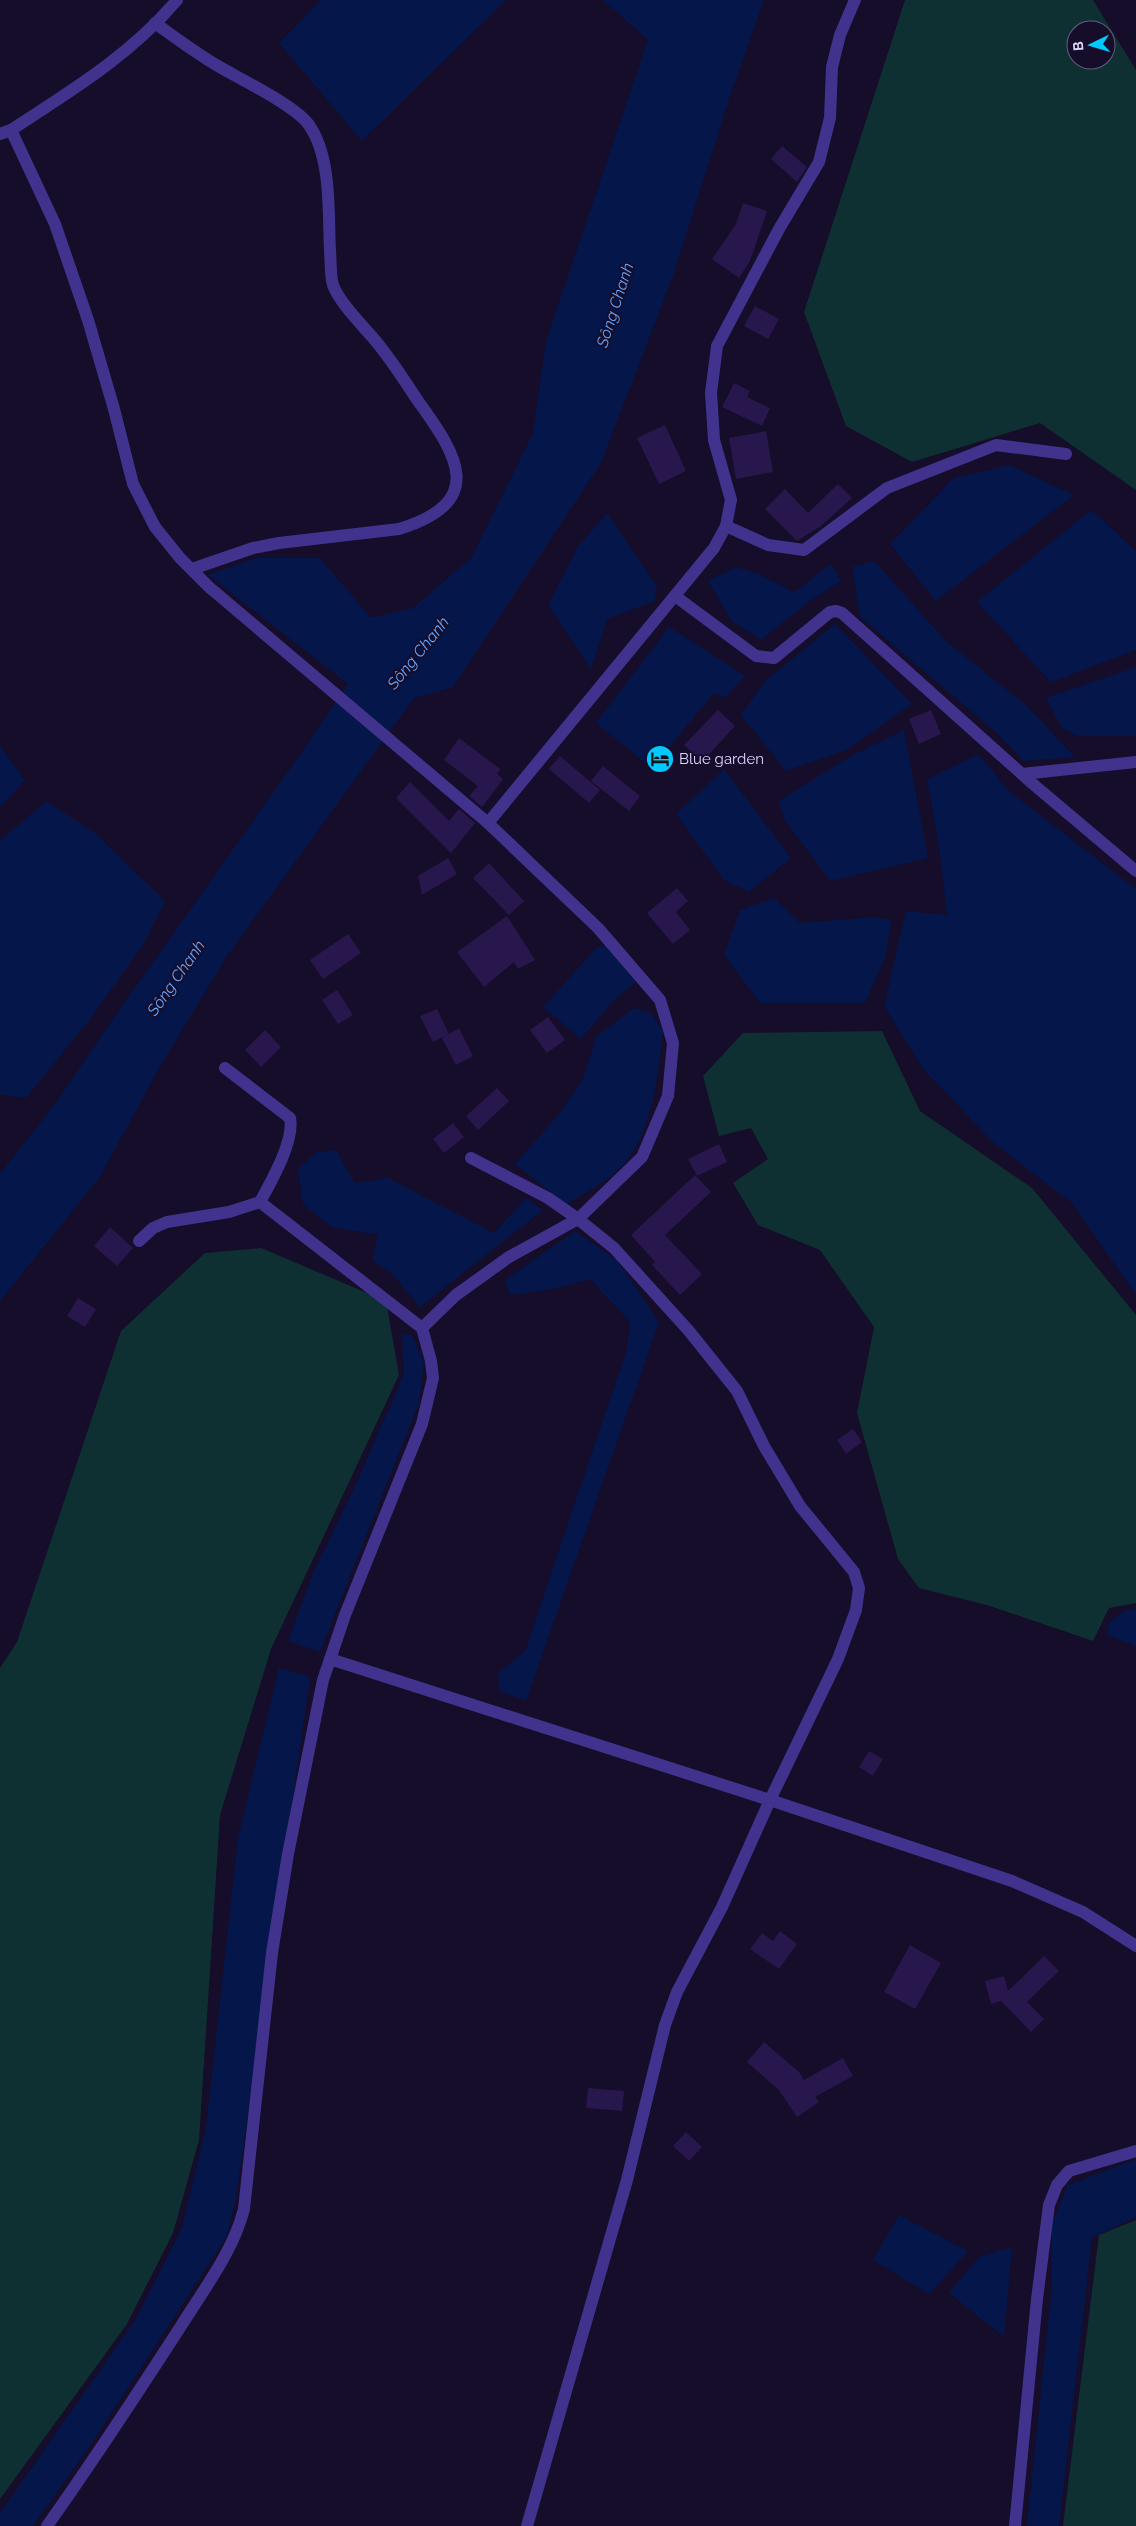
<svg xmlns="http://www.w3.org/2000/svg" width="1136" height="2526" font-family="Raleway,sans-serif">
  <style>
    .green { fill: #0f3033; fill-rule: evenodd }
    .water { fill: #05164a }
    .building { fill: #28174c }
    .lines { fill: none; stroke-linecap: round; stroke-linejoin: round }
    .lane { stroke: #41338d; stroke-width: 12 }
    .street { stroke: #41338d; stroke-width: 12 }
    .labels { text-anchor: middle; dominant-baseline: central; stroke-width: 4; stroke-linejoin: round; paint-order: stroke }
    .poi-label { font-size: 15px; fill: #ded5ff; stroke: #150d29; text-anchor: start }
    .water-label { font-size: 16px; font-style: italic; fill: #63a4ff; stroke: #150d29 }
  </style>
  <rect width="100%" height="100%" fill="#150d29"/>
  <g class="green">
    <path d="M905,0H1093L1136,70V490L1040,423L912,462L846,426L804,312ZM1076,30H1106V60H1076Z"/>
    <path d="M882,1031L920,1111L1032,1188L1136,1315V1603L1109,1608L1093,1641L987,1605L919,1588L898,1559L857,1413L874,1327L820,1250L758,1225L733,1183L768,1159L751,1128L719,1136L703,1076L743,1033Z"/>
    <path d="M261,1248L386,1301L399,1375L271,1649L220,1815L199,2140L173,2233L127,2324L0,2499V1668L17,1642L121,1331L205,1253Z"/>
    <path d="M1136,2220V2526H1063L1099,2235Z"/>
  </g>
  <g class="water">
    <path d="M321,0H506L362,141L279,43Z"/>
    <path d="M603,0H764L728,102L673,276L601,463L453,687L414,698L227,956L159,1068L100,1177L0,1301V1174L58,1100L108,1026L299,756L348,684L208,575L255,558H320L371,618L413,608L472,557L533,433L546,341L648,40Z"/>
    <path d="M1009,465L1074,495L936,601L890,544L954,478Z"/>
    <path d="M1090,511L1098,515L1136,552V650L1051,682L977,602Z"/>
    <path d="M607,513L657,586L655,601L607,619L591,669L548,605L577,548Z"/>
    <path d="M874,561L947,642L1027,706L1075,757L1023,761L998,734L860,617L852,567Z"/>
    <path d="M831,564L841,581L811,600L761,640L732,621L708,581L736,567L759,574L794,592Z"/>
    <path d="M835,624L912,704L846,750L786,771L741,715L765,681Z"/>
    <path d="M669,627L745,676L724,698L714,693L655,764L648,765L596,723Z"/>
    <path d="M1136,667V736H1077L1062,728L1046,698Z"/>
    <path d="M904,730L928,858L830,881L785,820L779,801L851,756Z"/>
    <path d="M0,746L25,780L0,807Z"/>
    <path d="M978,754L1009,791L1136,889V1295L1072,1203L994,1143L924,1070L884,1006L906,911L947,915L940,854L927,779Z"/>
    <path d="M724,769L791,858L749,892L724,880L676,814Z"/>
    <path d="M46,801L95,833L165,901L143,945L90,1019L26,1098L0,1094V841Z"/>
    <path d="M774,898L800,923L875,917L892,920L885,957L865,1003H760L724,955L740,910Z"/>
    <path d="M605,946L639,979L613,1001L581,1039L543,1007L597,947Z"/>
    <path d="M634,1008L651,1013L663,1031C657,1077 654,1133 620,1168C607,1182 582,1194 566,1205L515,1164L558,1115L583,1079L596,1037Z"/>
    <path d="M336,1150L355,1183L388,1178L494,1233L526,1198L543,1210L420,1307L393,1275L372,1260L378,1235L331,1227L303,1204L298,1169L316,1152Z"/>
    <path d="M575,1231L618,1261L659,1322L526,1701L500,1691L498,1673L525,1651L627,1349L630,1322L590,1279L555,1289L510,1295L505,1280Z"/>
    <path d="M402,1334L412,1335L424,1362L419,1403L320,1652L288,1641L313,1573L352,1493L404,1374Z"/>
    <path d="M1136,1609V1646L1107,1635L1109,1623L1124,1611Z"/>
    <path d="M279,1668L310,1677L236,2198L227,2236L92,2443L33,2526H0V2513L136,2319L182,2228L206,2128L238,1838Z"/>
    <path d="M1136,2159V2217L1092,2237L1059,2526H1027L1052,2285V2224L1068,2185Z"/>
    <path d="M899,2215L968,2251L929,2294L873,2260Z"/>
    <path d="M1012,2247L1004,2337L949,2293L979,2257Z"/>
  </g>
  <g class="building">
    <path d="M782,146L807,167L797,182L771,159Z"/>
    <path d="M743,203L767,211L750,261L739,278L712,259L736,224Z"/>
    <path d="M755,306L779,319L768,339L744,326Z"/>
    <path d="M734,383L750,391L747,397L770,408L762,426L722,407Z"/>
    <path d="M665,425L686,471L659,484L637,438Z"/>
    <path d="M766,431L773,472L736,479L729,438Z"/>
    <path d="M838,484L852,498L821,526L797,541L765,509L785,489L808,513Z"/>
    <path d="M718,710L735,726L702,762L684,745Z"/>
    <path d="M931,710L941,734L919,744L909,719Z"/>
    <path d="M459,738L500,769L497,774L503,779L482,807L469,796L478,786L444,760Z"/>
    <path d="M560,756L600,790L589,803L549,769Z"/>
    <path d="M603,766L640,796L629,811L591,781Z"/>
    <path d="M410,782L449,821L459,809L475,823L451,853L396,798Z"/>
    <path d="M448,858L457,874L422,895L418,876Z"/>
    <path d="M489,863L524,901L509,915L473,878Z"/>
    <path d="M677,888L688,901L676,912L690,930L673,944L647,913Z"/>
    <path d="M507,916L535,960L518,969L514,962L484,987L457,952Z"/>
    <path d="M348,934L361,953L323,979L310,960Z"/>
    <path d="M337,990L353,1015L338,1024L322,1000Z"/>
    <path d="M437,1009L449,1034L433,1042L420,1016Z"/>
    <path d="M548,1017L565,1040L547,1053L530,1030Z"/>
    <path d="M459,1028L473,1056L456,1065L442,1038Z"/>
    <path d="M265,1030L281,1047L261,1067L245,1050Z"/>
    <path d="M497,1088L509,1101L478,1130L466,1116Z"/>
    <path d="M453,1123L464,1137L444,1153L433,1139Z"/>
    <path d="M719,1144L727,1162L697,1176L688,1159Z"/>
    <path d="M695,1175L711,1192L665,1235L702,1274L680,1295L652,1265L655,1262L631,1235Z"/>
    <path d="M110,1227L133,1248L117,1266L94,1246Z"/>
    <path d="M78,1298L96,1309L85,1327L67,1316Z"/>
    <path d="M853,1429L862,1442L846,1454L837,1440Z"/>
    <path d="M869,1751L883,1759L873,1776L859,1767Z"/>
    <path d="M780,1931L797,1944L779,1969L750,1949L762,1933L773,1941Z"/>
    <path d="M910,1945L941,1963L915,2009L884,1992Z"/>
    <path d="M1044,1956L1059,1971L1027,2002L1044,2019L1031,2032L1001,2001L991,2004L985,1981L1004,1976L1008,1991Z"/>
    <path d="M764,2042L799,2072L804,2080L843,2058L853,2076L815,2097L819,2102L797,2117L779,2090L747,2062Z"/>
    <path d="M588,2088L624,2091L622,2111L586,2108Z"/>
    <path d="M686,2132L702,2147L689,2161L673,2146Z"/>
  </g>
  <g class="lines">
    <g class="lane">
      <path d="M726,526L768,545L804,550L887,488L996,445L1066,454"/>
      <path d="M1022,774L1136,762"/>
      <path d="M471,1158L548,1198L578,1219"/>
      <path d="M1015,2526L1037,2299L1049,2205L1057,2185L1069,2171L1136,2151"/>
    </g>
    <g class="street">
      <path d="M155,23C176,38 196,53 218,66C240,79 296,106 309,125C332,158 328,213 330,251C331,262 330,274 333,285C339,302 362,325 374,339C391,359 404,380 418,401C458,456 487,502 399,529L279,543L253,548L192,569"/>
      <path d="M11,130L55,224L88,320L114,409L133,484L155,527L180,558L209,587L488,823L598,928L660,1000L673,1043L668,1096L642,1157L578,1219L509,1257L456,1295L422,1328"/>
      <path d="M0,134L11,130C69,92 131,55 177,0"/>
      <path d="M675,596L756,656L774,658L830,612L836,611L842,613L1033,784L1136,871"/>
      <path d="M488,823L714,548L726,526L731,500L714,440L711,393L717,346L779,229L819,162L830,118L832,67L840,35L855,0"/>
      <path d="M139,1241L153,1228L167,1222L229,1212L260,1202C271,1182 295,1140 290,1118L225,1068"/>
      <path d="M330,1659L770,1800L1012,1881L1083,1912L1136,1946"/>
      <path d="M47,2526C94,2460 137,2394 181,2326C204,2289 233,2252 244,2209L272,1953L288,1854L323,1680L345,1615L422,1424L433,1378L431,1361L422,1328L260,1202"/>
      <path d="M527,2526L627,2180L665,2025L677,1992L722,1907L770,1800L838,1659L856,1610L859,1588L854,1572L800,1506L764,1446L737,1391L689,1331L614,1248L578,1219"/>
    </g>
  </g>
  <defs>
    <symbol id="hotel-disc" viewBox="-11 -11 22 22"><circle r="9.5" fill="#01c8ff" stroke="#150d29"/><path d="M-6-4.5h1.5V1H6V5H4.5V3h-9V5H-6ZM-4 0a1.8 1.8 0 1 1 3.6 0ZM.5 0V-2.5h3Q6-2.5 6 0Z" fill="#111"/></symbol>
  </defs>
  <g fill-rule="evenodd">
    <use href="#hotel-disc" x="644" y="743" width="32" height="32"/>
  </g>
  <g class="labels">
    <g class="poi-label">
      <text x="679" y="759">Blue garden</text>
    </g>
    <g class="water-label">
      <text transform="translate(615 305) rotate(-72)">Sông Chanh</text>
      <text transform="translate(418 653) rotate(-51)">Sông Chanh</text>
      <text transform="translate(176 978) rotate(-55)">Sông Chanh</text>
    </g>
  </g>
  <g transform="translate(1091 45) rotate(265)"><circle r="24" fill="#150d29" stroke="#655d7f"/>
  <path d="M0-4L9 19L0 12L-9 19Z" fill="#01c8ff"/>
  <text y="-8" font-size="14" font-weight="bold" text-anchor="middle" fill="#ded5ff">B</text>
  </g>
</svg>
